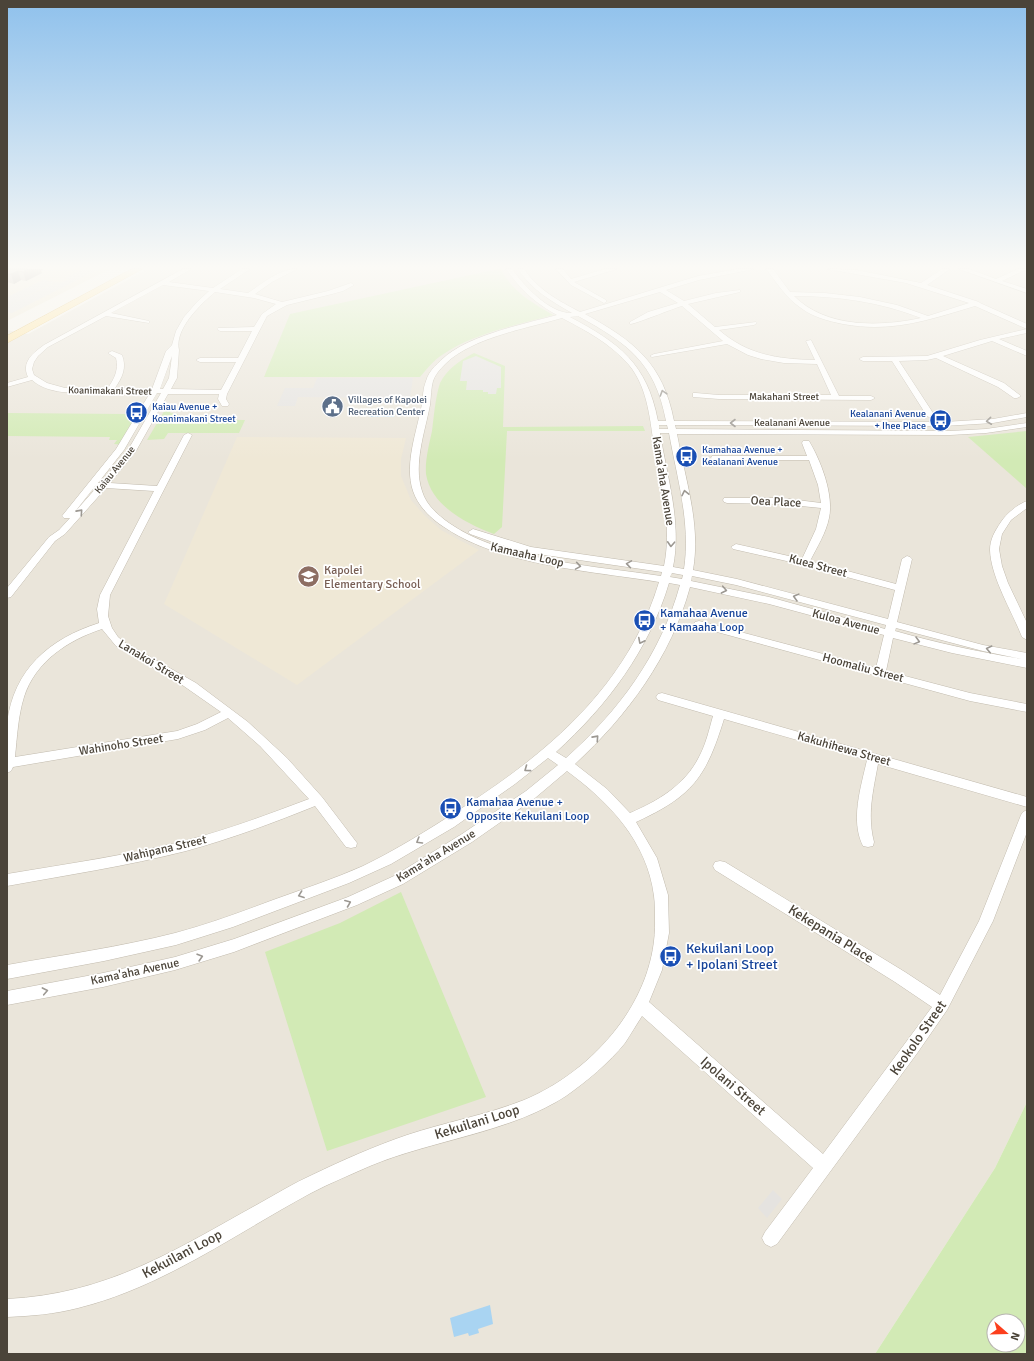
<svg xmlns="http://www.w3.org/2000/svg" width="1034" height="1361" font-family="Signika,sans-serif">
  <style>
    .residential { fill: #eae5da }
    .education { fill: #efe8d6 }
    .green { fill: #d2eab5; fill-rule: evenodd }
    .parking { fill: #e5e3e0 }
    .water { fill: #a9d4f2 }
    .lines { fill: none; stroke-linecap: round; stroke-linejoin: round }
    .minor-casing { stroke: #c2bbae; stroke-width: 1 }
    .major-casing { stroke: #e6c16a; stroke-width: 1 }
    .minor { fill: #fff; fill-rule: evenodd }
    .major { fill: #ffe39c; fill-rule: evenodd }
    .wall { fill: #bab2a6 }
    .shaded-wall { fill: #979187 }
    .building { fill: #d8cfc1; stroke: #979187 }
    .oneway { stroke: #9c9892 }
    .labels { text-anchor: middle; dominant-baseline: central; stroke-width: 3.5; stroke-linejoin: round; paint-order: stroke }
    .far-street-label { font-size: 10px; fill: #4b4439; stroke: #fff }
    .far-service-label { font-size: 10px; fill: #4e5e75; stroke: #fff; text-anchor: start }
    .far-transit-label { font-size: 10px; fill: #164399; stroke: #fff; text-anchor: start }
    .street-label { font-size: 12px; fill: #4b4439; stroke: #fff }
    .education-label { font-size: 12px; fill: #785e54; stroke: #fff; text-anchor: start }
    .transit-label { font-size: 12px; fill: #164399; stroke: #fff; text-anchor: start }
    .near-street-label { font-size: 14px; fill: #4b4439; stroke: #fff }
    .near-transit-label { font-size: 14px; fill: #164399; stroke: #fff; text-anchor: start }
  </style>
  <rect width="100%" height="100%" fill="#f6f3ec"/>
  <path class="residential" d="M148,269H1027V1102L995,1168L875,1354H7V330L28,334Z"/>
  <g class="education">
    <path d="M7,269H110L7,321Z"/>
    <path d="M237,437L406,438L401,459V476L411,500L425,516L441,530L461,541L479,550L297,685L164,604Z"/>
  </g>
  <g class="green">
    <path d="M498,269H501C512,292 533,303 553,315C518,325 473,333 442,355C433,361 427,369 420,377H264L290,314Z"/>
    <path d="M474,353L505,366L503,427L643,426L645,431H507L502,527L494,534C467,524 431,506 426,474C425,460 429,445 432,431C434,416 435,399 440,383C447,369 460,360 474,353Z"/>
    <path d="M139,407H147L124,445L114,444L117,440H109L110,437L7,436V413L126,414L128,410H136Z"/>
    <path d="M166,408H173L170,413L178,414L176,419L245,420L239,433H168L164,439L147,440Z"/>
    <path d="M1027,431V489L968,437Z"/>
    <path d="M401,892L486,1097L327,1151L265,952L340,923Z"/>
    <path d="M1027,1102V1354H875L995,1168ZM994,1321H1018V1345H994Z"/>
  </g>
  <g class="parking">
    <path d="M83,269H99L12,313L7,312V306L57,282L61,283L69,279L65,278Z"/>
    <path d="M43,280L55,282L7,306V297Z"/>
    <path d="M476,356L501,367V388H497L496,394H488V392H483V390H466L467,381H460L463,361Z"/>
    <path d="M317,378H413L410,398L298,397L295,406H277L285,388H313Z"/>
    <path d="M773,1190L782,1199L767,1218L758,1208Z"/>
  </g>
  <g class="water">
    <path d="M370,411H396L394,417H369Z"/>
    <path d="M490,1305L493,1324L478,1329L479,1333L469,1336L468,1333L454,1337L450,1318Z"/>
  </g>
  <g class="lines">
    <defs>
      <g id="minor">
        <path d="M183,269H191L169,282L213,288L242,269H250L220,289L248,293C263,283 279,269 297,269L272,282L255,294L282,302L328,291L351,283L354,285L343,291L332,294L287,305L267,316L227,394L226,399L229,404L228,406H222L218,399L219,394H168L136,451L110,483L157,486L184,435L188,433L192,435L110,595L108,616L112,628L118,637L124,642L196,683L248,722L287,758L322,797L357,843L356,847L351,848L346,847L315,806C273,823 230,839 186,851C127,866 67,875 7,886V874C67,864 129,855 188,840C230,829 269,814 309,799L260,746L228,718L205,730L178,739L13,767L11,771L7,773C7,756 5,739 7,723C14,669 49,639 99,623L97,609L100,595L154,491L106,488L65,534L55,541L11,597L7,598V588L49,537L59,530L70,518H64L62,516L116,449L150,393H112L109,394L106,393C83,392 51,397 32,380L7,387V383L28,377C21,362 33,353 44,345ZM163,285L209,291L197,302L184,317L176,331L172,345L166,351L152,389L115,388C122,378 127,368 122,355L112,351L108,353L116,358C119,370 114,379 108,388H65L47,383L34,375L32,369L34,362L38,356L48,347L106,316L149,323V321L111,313ZM215,292L254,298L276,304L262,314L254,327L218,328L217,329L220,331H252L238,358H200L196,360L200,362H236L221,390L171,389L177,378L179,350C174,329 201,304 215,292ZM172,356L169,378L163,389H160ZM157,393H161L128,450L101,483H98L124,450ZM96,485L97,487L74,513ZM102,629L116,646L178,682L221,712L197,724L177,731L15,757C17,738 18,716 24,697C35,662 68,640 102,629Z"/>
        <path d="M506,269H512C524,286 550,314 572,313C551,301 532,290 518,269H524C538,290 559,301 580,312L698,276L738,269H754L699,280L666,290L684,301L716,293L740,290V292L688,304L715,327L756,322L757,323L754,325L719,330C748,355 777,359 815,360L806,341L811,340L839,396H871L875,398L871,400L719,399L693,397V393H696L719,395H831L817,364L784,363L761,359L748,355L727,344L652,357L650,356L654,354L723,341L682,306C674,308 633,325 630,324V322L648,312L678,303L660,292L585,314C634,341 663,363 674,421L944,422L993,419L1027,413V417L993,423L944,426L675,425L676,429L950,431L986,429L1027,423V427L986,433L950,435L677,434C685,479 701,524 693,570L737,579L888,619L895,590L791,562L733,549L731,547L736,544L802,559L816,529L821,508L781,504L727,503L724,502L723,500L724,498H781L821,503L818,485L809,460H712L711,458L712,456H807L802,443L803,441H809C821,461 834,495 829,518C826,533 817,547 810,561L896,584L902,559L907,556L910,557L912,559L897,622L983,645L1027,653V668L952,653L893,638L886,671L970,693L1027,704V712L970,701L695,626L694,624L695,622L699,621L876,668L884,635L769,604L690,587C671,657 627,716 575,764L607,789L630,813C658,801 685,785 699,757C706,744 709,730 713,716L658,700L656,697L658,694L662,693L1027,797V807L878,764C873,791 867,815 874,842L873,846L868,847L863,846C850,820 861,787 867,760L724,719C706,777 693,796 636,822L657,858L668,895L669,933L662,970L649,1002L823,1154L932,1007L895,982L715,870L713,866L715,862L720,861L725,862L905,972L940,995L979,921L1021,815L1023,812L1027,810V832L993,921L947,1010L918,1052L777,1244L771,1247L765,1244L762,1238L765,1232L813,1168L642,1016C636,1025 631,1034 625,1043C609,1063 587,1081 566,1096C509,1133 432,1140 370,1166C350,1175 330,1183 311,1193C235,1234 163,1287 78,1308C55,1314 31,1316 7,1317V1299C108,1294 175,1250 260,1203C278,1193 294,1183 312,1175C343,1160 375,1146 407,1135C446,1122 486,1115 524,1100C594,1071 657,999 655,920C655,912 655,904 654,896C647,841 609,802 567,771L535,798L472,842L403,884L357,905L234,952L175,970L103,987L7,1005V991L103,973L175,957L234,939L348,897L394,876L462,834L526,791L558,765L548,758L515,784L454,827L391,864L349,883L233,927L176,945L104,961L7,979V965C63,955 120,947 175,933C209,924 241,912 273,900C303,889 334,879 363,866C396,850 428,830 459,810C548,753 628,686 659,582C592,571 501,566 444,527C431,519 418,506 413,491C404,464 417,431 422,404C423,397 423,388 426,381C429,370 439,362 447,355C474,334 524,324 557,315C534,302 522,291 506,269ZM578,316C627,343 655,362 666,421H658C647,363 619,343 570,317ZM562,318C587,331 611,344 629,365C649,389 650,423 655,451C662,489 672,528 664,566L531,547L473,529L468,532L470,534L501,545L531,553L662,572L661,576C596,566 503,561 449,523C438,515 426,505 422,491C413,464 425,432 430,405C431,397 431,388 433,381C436,372 445,364 452,358C481,336 528,328 562,318ZM659,425H667L668,429H659ZM660,433H669C677,478 691,523 684,569L673,567C682,523 667,477 660,433ZM672,573L683,575L682,579L670,577ZM692,576L736,585L886,625L885,629L769,597L691,581ZM669,583L680,585C661,654 619,711 566,758L556,752C607,706 649,650 669,583ZM896,628L983,651L1022,659C979,652 937,643 895,631Z"/>
        <path d="M556,269H563L571,279L605,269H617L574,282L606,300V302L604,303L571,285Z"/>
        <path d="M766,269H773L790,292L825,293L860,297L897,305L928,316L969,303L906,283L827,269L857,270L921,283L942,269H950L927,285L979,302L980,303L1027,324V333L999,339L1027,351V356L992,341L943,356L1004,383L1021,396L1017,398H1014L998,387L936,358L927,360L899,361L935,416L931,418L927,416L892,361H863L859,359L863,357L927,356L980,340L1027,329L975,306C929,320 891,333 843,324C828,321 813,317 801,308C786,298 777,283 766,269ZM794,296C838,296 880,302 921,318C879,327 826,328 794,296Z"/>
        <path d="M959,269H969L996,279L1018,269H1027L1002,281L1027,289V293Z"/>
        <path d="M1027,501V508L1011,520L1002,534L999,549L1002,566L1008,583L1027,623V640L1022,637C1012,611 991,578 990,550C990,539 995,531 1001,522C1006,514 1018,504 1027,501Z"/>
      </g>
      <path id="major" d="M132,269H142L7,343V336Z"/>
    </defs>
    <use href="#minor" class="minor-casing"/>
    <use href="#major" class="major-casing"/>
    <use href="#minor" class="minor"/>
    <use href="#major" class="major"/>
  </g>
  <path class="wall" d="M7,269H43L41,271L42,273L26,281L21,280L14,284L7,282Z"/>
  <g class="shaded-wall">
    <path d="M28,269H43L41,271L42,273L26,281L23,272Z"/>
    <path d="M18,271L21,280L14,284L11,274Z"/>
  </g>
  <path class="building" d="M7,269H28L23,272L18,271L11,274H7Z"/>
  <defs><path id="oneway-chevron" d="M-2-3.5L2.5 0L-2 3.5" fill="none" stroke-width="1.6" stroke-linecap="round" stroke-linejoin="round"/></defs>
  <g class="oneway">
    <use href="#oneway-chevron" transform="translate(663 393) rotate(-107)"/>
    <use href="#oneway-chevron" transform="translate(989 421) rotate(174)"/>
    <use href="#oneway-chevron" transform="translate(733 423) rotate(-180)"/>
    <use href="#oneway-chevron" transform="translate(685 493) rotate(-102)"/>
    <use href="#oneway-chevron" transform="translate(80 512) rotate(-48)"/>
    <use href="#oneway-chevron" transform="translate(671 544) rotate(93)"/>
    <use href="#oneway-chevron" transform="translate(629 564) rotate(-171)"/>
    <use href="#oneway-chevron" transform="translate(578 566) rotate(9)"/>
    <use href="#oneway-chevron" transform="translate(724 590) rotate(11)"/>
    <use href="#oneway-chevron" transform="translate(796 597) rotate(-165)"/>
    <use href="#oneway-chevron" transform="translate(641 641) rotate(117)"/>
    <use href="#oneway-chevron" transform="translate(917 641) rotate(15)"/>
    <use href="#oneway-chevron" transform="translate(989 649) rotate(-167)"/>
    <use href="#oneway-chevron" transform="translate(596 738) rotate(-48)"/>
    <use href="#oneway-chevron" transform="translate(527 769) rotate(144)"/>
    <use href="#oneway-chevron" transform="translate(419 841) rotate(149)"/>
    <use href="#oneway-chevron" transform="translate(301 895) rotate(160)"/>
    <use href="#oneway-chevron" transform="translate(348 903) rotate(-22)"/>
    <use href="#oneway-chevron" transform="translate(200 957) rotate(-16)"/>
    <use href="#oneway-chevron" transform="translate(45 991) rotate(-11)"/>
  </g>
  <linearGradient id="sky" x2="0" y2="1"><stop stop-color="#8fc1ec"/><stop offset="0.58" stop-color="#fbfaf6"/><stop offset="1" stop-color="#fbfaf6" stop-opacity="0"/></linearGradient>
  <rect width="1034" height="460" fill="url(#sky)"/>
  <defs>
    <symbol id="civic-disc" viewBox="-11 -11 22 22"><circle r="9.5" fill="#5c6f8a" stroke="#fff"/><path d="M-.6-6.5H3V-4.5H.6V-3L4-1V1h2V6H-6V1h2V-1L-.6-3ZM-1.2 2.5V6h2.4V2.5Z" fill="#fff"/></symbol>
    <symbol id="bus-disc" viewBox="-11 -11 22 22"><circle r="9.5" fill="#1a4fb4" stroke="#fff"/><path d="M-5-6H5V4H4V6H2V4H-2V6H-4V4H-5ZM-3.5-4V0h7V-4ZM-3.5 1.2v1.5H-2V1.2ZM2 1.2v1.5H3.5V1.2Z" fill="#fff"/></symbol>
    <symbol id="school-disc" viewBox="-11 -11 22 22"><circle r="9.5" fill="#8d6e63" stroke="#fff"/><path d="M0-5L7-2L0 1L-7-2ZM-4 1L0 2.5L4 1V4Q0 6-4 4Z" fill="#fff"/></symbol>
  </defs>
  <g fill-rule="evenodd">
    <use href="#civic-disc" x="320" y="394" width="25" height="25"/>
    <use href="#bus-disc" x="124" y="400" width="25" height="25"/>
    <use href="#bus-disc" x="928" y="408" width="25" height="25"/>
    <use href="#bus-disc" x="674" y="444" width="25" height="25"/>
    <use href="#school-disc" x="296" y="564" width="25" height="25"/>
    <use href="#bus-disc" x="632" y="608" width="25" height="25"/>
    <use href="#bus-disc" x="438" y="796" width="25" height="25"/>
    <use href="#bus-disc" x="658" y="944" width="25" height="25"/>
  </g>
  <g class="labels">
    <g class="far-street-label">
      <text transform="translate(110 391) rotate(1)">Koanimakani Street</text>
      <text x="784" y="397">Makahani Street</text>
      <text x="792" y="423">Kealanani Avenue</text>
      <text transform="translate(115 470) rotate(-51)">Kaiau Avenue</text>
    </g>
    <g class="far-service-label">
      <text x="348" y="400">Villages of Kapolei<tspan x="348" dy="12">Recreation Center</tspan></text>
    </g>
    <g class="far-transit-label">
      <text x="152" y="407">Kaiau Avenue +<tspan x="152" dy="12">Koanimakani Street</tspan></text>
      <text x="926" y="414" text-anchor="end">Kealanani Avenue<tspan x="926" dy="12">+ Ihee Place</tspan></text>
      <text x="702" y="450">Kamahaa Avenue +<tspan x="702" dy="12">Kealanani Avenue</tspan></text>
    </g>
    <g class="street-label">
      <text transform="translate(663 481) rotate(81)">Kama'aha Avenue</text>
      <text transform="translate(776 502) rotate(3)">Oea Place</text>
      <text transform="translate(527 555) rotate(13)">Kamaaha Loop</text>
      <text transform="translate(818 566) rotate(15)">Kuea Street</text>
      <text transform="translate(846 622) rotate(15)">Kuloa Avenue</text>
      <text transform="translate(151 662) rotate(31)">Lanakoi Street</text>
      <text transform="translate(863 668) rotate(15)">Hoomaliu Street</text>
      <text transform="translate(121 745) rotate(-9)">Wahinoho Street</text>
      <text transform="translate(844 749) rotate(16)">Kakuhihewa Street</text>
      <text transform="translate(165 849) rotate(-13)">Wahipana Street</text>
      <text transform="translate(436 856) rotate(-31)">Kama'aha Avenue</text>
      <text transform="translate(135 972) rotate(-12)">Kama'aha Avenue</text>
    </g>
    <g class="education-label">
      <text x="324" y="570">Kapolei<tspan x="324" dy="14">Elementary School</tspan></text>
    </g>
    <g class="transit-label">
      <text x="660" y="613">Kamahaa Avenue<tspan x="660" dy="14">+ Kamaaha Loop</tspan></text>
      <text x="466" y="802">Kamahaa Avenue +<tspan x="466" dy="14">Opposite Kekuilani Loop</tspan></text>
    </g>
    <g class="near-street-label">
      <text transform="translate(831 934) rotate(32)">Kekepania Place</text>
      <text transform="translate(918 1038) rotate(-55)">Keokolo Street</text>
      <text transform="translate(733 1086) rotate(41)">Ipolani Street</text>
      <text transform="translate(477 1122) rotate(-17)">Kekuilani Loop</text>
      <text transform="translate(182 1254) rotate(-28)">Kekuilani Loop</text>
    </g>
    <g class="near-transit-label">
      <text x="686" y="948">Kekuilani Loop<tspan x="686" dy="16">+ Ipolani Street</tspan></text>
    </g>
  </g>
  <rect width="1034" height="1361" fill="none" stroke="#4b4439" stroke-width="16"/>
  <g transform="translate(1006 1333) rotate(110)"><circle r="19" fill="#ffffff" stroke="#b7b4b0"/>
  <path d="M0-3L7 15L0 10L-7 15Z" fill="#fc3f1d"/>
  <text y="-6" font-size="11" font-weight="bold" text-anchor="middle" fill="#4b4439">N</text>
  </g>
</svg>
